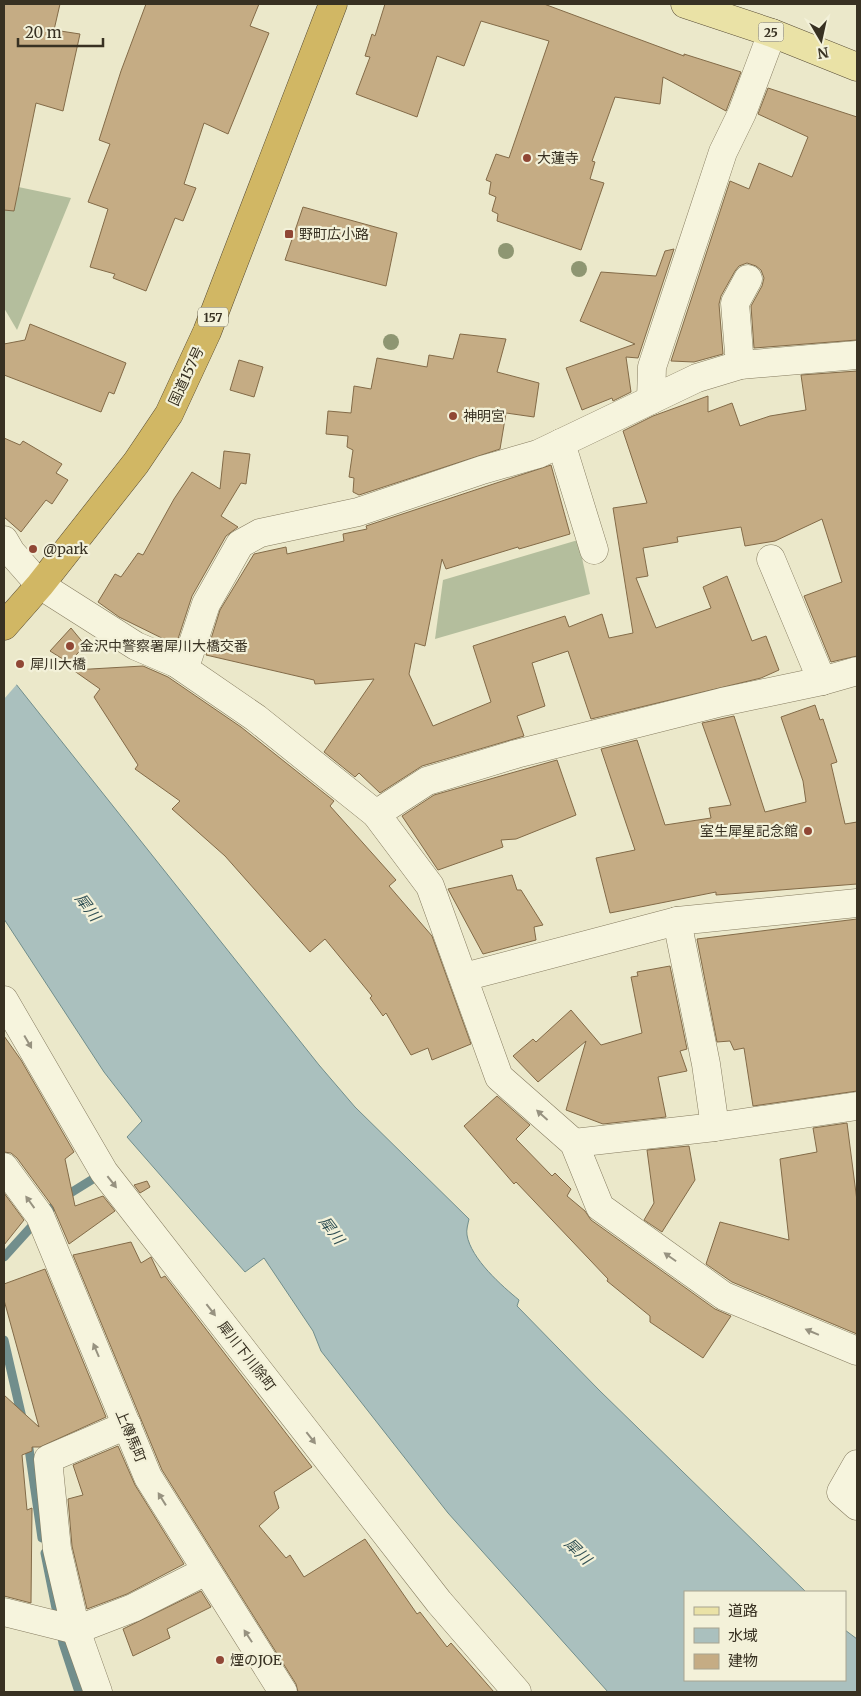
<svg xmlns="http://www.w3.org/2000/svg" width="861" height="1696" font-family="Merriweather,'Noto Sans JP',serif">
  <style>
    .cemetery { fill: #b4be9d }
    .water { fill: #aac0be; stroke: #718e8c }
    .pier { fill: #ebe8ca }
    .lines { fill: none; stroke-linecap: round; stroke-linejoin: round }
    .stream { stroke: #718e8c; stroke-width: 9 }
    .building { fill: #c5ac84; stroke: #836b48 }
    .minor-casing { stroke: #867c60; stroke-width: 29 }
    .major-casing { stroke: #554933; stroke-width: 29 }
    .highway-casing { stroke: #554933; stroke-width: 29 }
    .minor { stroke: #f6f4dd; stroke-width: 28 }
    .major { stroke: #eae2a6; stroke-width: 28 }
    .highway { stroke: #d1b764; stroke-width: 28 }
    .tree { fill: #8e9672 }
    .oneway { fill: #979280 }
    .poi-dot { fill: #904735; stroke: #f3f1d9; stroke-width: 2 }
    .labels { text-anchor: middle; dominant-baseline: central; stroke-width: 4.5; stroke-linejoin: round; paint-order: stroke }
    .shield { fill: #f3f1d9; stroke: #706b59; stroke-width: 1 }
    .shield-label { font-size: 12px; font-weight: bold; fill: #383122 }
    .poi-label { font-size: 14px; fill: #383122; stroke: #f3f1d9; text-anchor: start }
    .street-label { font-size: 14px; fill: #383122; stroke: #f3f1d9 }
    .water-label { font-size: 15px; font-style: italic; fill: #335256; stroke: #f3f1d9 }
  </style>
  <rect width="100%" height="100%" fill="#ebe8ca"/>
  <g class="cemetery">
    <path d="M4,184L71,198L17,330L4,308Z"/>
    <path d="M578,540L590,594L435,639L443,580Z"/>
  </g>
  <path class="water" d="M4,669L319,1065L355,1107L469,1219C468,1224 466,1230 467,1235C471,1259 502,1286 519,1300L517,1306L599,1390L806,1592H685V1680H845V1630L857,1639V1692H608L448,1513L321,1351L313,1331L264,1258L245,1272L127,1137L142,1121L104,1072L4,919Z"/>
  <path class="pier" d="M4,667L18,683L4,699Z"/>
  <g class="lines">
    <g class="stream">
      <path d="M46,1213L64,1197L93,1179"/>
      <path d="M4,1257L32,1226"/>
      <path d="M4,1340L23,1422"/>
      <path d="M28,1442L42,1538"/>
      <path d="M45,1553L63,1643L79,1692"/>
    </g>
  </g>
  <g class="building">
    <path d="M4,4H60L54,30L80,34L63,111L36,103L14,211L4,210Z"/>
    <path d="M146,4H259L250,26L269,33L228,134L204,123L184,184L196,188L183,221L175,218L146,291L113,278L115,274L90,267L108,209L88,202L110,144L99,140L121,71Z"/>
    <path d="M385,4H544L684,56V54L741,72L726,111L663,77L660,104L615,97L592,161L595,162L590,179L604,183L581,250L497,221L498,214L492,211L496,197L489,194L491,182L486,180L496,154L509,158L549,41L481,21L464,66L437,56L417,117L356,94L370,57L365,56L372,34L375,36Z"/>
    <path d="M768,88L857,117V340L754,348L751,306L762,286L764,278L761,270L756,266L747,263L739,266L735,271L721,296L719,304L723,354L694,362L671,361L730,181L749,189L759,163L792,177L808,137L758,114Z"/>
    <path d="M303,207L397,233L386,286L285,260Z"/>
    <path d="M674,249L638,358L626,357L631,392L613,401L612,398L582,410L566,368L635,344L580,321L601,272L656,276L665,251Z"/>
    <path d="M30,324L126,363L114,394L109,392L101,412L4,375V344L25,340Z"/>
    <path d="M460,334L506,339L497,372L539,383L534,417L506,413L500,449L359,495L353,492L354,478L349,477L353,450L347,447L348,436L326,434L328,411L351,413L354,386L371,389L377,358L427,367L429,355L453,359Z"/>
    <path d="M239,360L263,367L254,397L230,390Z"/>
    <path d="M857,371V656L831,662L804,596L842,582L822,519L775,541L745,546L741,527L677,537L678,542L643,548L648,576L636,578L656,628L711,608L703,587L727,576L752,641L766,636L779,670L761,678L591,719L568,651L532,663L545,706L517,716L524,736L422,766L380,793L359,773L355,777L324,752L374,679L315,684L314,680L206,655L220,610L254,554L286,547L287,554L344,541L343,534L367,529L366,526L551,465L570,534L519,549L518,547L446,569L442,559L425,646L415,643L409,674L433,726L491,702L473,646L565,616L569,627L602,614L609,638L633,633L613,508L647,503L623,431L653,416L708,396V412L732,403L740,426L770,416L806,410L801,375Z"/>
    <path d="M4,438L20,445L23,441L62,464L56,473L68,480L52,504L46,500L21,532L4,517Z"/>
    <path d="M224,451L250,454L246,484L241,483L221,516L238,527L226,536L192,596L176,645L119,617L98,602L115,574L121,577L138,553L143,555L174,499L192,472L220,489Z"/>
    <path d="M71,628L85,645L69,663L50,651Z"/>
    <path d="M143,666L168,677L241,727L334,801L330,806L396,880L389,886L432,936L471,1044L432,1060L428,1048L411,1055L386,1013L383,1016L370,998L372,996L325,939L310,952L225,856L172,809L180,801L135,769L138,765L94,697L100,689L73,670Z"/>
    <path d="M815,705L820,720L823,719L837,762L831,764L845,824L857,822V884L716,895V892L610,913L596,858L635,850L601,749L637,740L665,825L711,818L709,808L731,805L702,723L734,716L765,812L806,802L803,781L781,717Z"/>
    <path d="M557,760L576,815L516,839L501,840L503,847L438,870L402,816L434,795Z"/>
    <path d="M512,875L517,890H521L543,925L534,927L536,940L483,954L448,889Z"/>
    <path d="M857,919V1091L753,1106L744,1048L734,1050L730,1041L717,1042L697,939Z"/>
    <path d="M670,966L687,1049L680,1051L687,1071L658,1077L666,1117L603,1124L566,1110L586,1041L538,1082L513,1056L533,1039L536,1042L571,1010L601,1045L642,1033L631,977L638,976L637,972Z"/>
    <path d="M4,1036L21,1060L74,1152L65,1159L75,1206L103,1196L115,1211L69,1244L53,1207L17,1158L11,1153L4,1152Z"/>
    <path d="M497,1096L530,1125L516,1139L552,1176L555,1173L571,1189L567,1196L585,1211L591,1220L715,1309L731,1316L703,1358L650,1322V1316L607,1281L608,1279L516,1182L514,1184L464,1126Z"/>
    <path d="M847,1123L857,1201V1334L732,1282L706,1264L720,1222L789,1240L780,1159L817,1152L813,1128Z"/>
    <path d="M689,1146L695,1180L662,1232L644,1220L654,1203L647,1150Z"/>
    <path d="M147,1181L150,1187L140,1193L134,1185Z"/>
    <path d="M4,1193L24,1220L4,1245Z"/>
    <path d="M131,1242L141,1263L151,1257L161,1278L165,1276L312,1467L274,1492L279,1508L259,1526L286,1558L290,1555L304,1577L365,1539L417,1614L420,1612L447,1647L451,1643L494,1692H298L296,1684L162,1470L73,1255Z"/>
    <path d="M45,1269L106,1417L40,1447H32V1451L22,1455L27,1510L32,1508L31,1603L4,1596V1395L39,1427L4,1300V1284Z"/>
    <path d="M118,1446L135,1485L184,1564L127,1594L87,1609L72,1546L68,1499L83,1495L73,1465Z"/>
    <path d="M201,1591L211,1607L167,1629L170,1638L133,1656L123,1629Z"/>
  </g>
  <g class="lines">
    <defs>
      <g id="minor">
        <path d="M740,365L735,303L748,279"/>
        <path d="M651,400L652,367L723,152L742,113L772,33"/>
        <path d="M561,443L594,550"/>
        <path d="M4,540L11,552L40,585L136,646L176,663L256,718L376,814L430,886L499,1077L574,1143L600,1207L724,1296L857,1351"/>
        <path d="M771,559L822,681"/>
        <path d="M176,663L188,658L206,604L240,544L260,533L358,512L482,470L538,454L697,378L740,365L857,355"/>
        <path d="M376,814L427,781L516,754L722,702L822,681L857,671"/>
        <path d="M677,921L706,1064L715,1127"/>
        <path d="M464,977L677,921L857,903"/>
        <path d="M4,1000L104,1172L439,1602L517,1692"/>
        <path d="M574,1143L715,1127L857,1106"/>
        <path d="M4,1167L40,1216L148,1477L283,1692"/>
        <path d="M857,1464L841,1492L857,1506"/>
        <path d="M4,1612L76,1630L133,1608L206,1571"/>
        <path d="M98,1692L76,1630L57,1549L48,1459L127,1425"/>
      </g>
      <path id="major" d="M685,4L772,33L857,67"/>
      <path id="highway" d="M4,626L40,585L136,463L169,414L207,332L333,4"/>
    </defs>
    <use href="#minor" class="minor-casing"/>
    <use href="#major" class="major-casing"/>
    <use href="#highway" class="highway-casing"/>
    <use href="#minor" class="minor"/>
    <use href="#major" class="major"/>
    <use href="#highway" class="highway"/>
  </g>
  <g class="tree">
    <circle cx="506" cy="251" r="8"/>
    <circle cx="579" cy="269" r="8"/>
    <circle cx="391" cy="342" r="8"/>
  </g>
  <defs><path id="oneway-solid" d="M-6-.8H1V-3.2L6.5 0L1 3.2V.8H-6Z" transform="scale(1.25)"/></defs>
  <g class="oneway">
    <use href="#oneway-solid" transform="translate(28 1042) rotate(60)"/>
    <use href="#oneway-solid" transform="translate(542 1115) rotate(-138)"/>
    <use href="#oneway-solid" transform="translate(112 1182) rotate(52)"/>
    <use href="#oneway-solid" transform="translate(30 1202) rotate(-126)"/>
    <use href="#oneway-solid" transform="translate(670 1257) rotate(-145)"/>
    <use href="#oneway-solid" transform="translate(211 1310) rotate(52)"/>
    <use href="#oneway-solid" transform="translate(812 1332) rotate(-157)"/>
    <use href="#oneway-solid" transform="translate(96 1350) rotate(-113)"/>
    <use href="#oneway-solid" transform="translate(311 1438) rotate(52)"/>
    <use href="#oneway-solid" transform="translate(162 1499) rotate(-122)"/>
    <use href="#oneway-solid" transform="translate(248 1636) rotate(-123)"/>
  </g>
  <g class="poi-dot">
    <circle cx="527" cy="158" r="5"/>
    <rect x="284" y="229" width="10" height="10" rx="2.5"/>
    <circle cx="453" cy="416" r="5"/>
    <circle cx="33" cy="549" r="5"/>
    <circle cx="70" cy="646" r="5"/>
    <circle cx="20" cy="664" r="5"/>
    <circle cx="808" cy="831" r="5"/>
    <circle cx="220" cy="1660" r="5"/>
  </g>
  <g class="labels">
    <g class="shield">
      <rect x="758.5" y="22.5" width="25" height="19" rx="4"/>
      <rect x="198" y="307.5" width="30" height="19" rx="4"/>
    </g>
    <g class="shield-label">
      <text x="771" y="32">25</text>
      <text x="213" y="317">157</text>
    </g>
    <g class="poi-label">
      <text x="537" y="158">大蓮寺</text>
      <text x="299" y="234">野町広小路</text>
      <text x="463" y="416">神明宮</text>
      <text x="43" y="549">@park</text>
      <text x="80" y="646">金沢中警察署犀川大橋交番</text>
      <text x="30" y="664">犀川大橋</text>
      <text x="798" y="831" text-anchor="end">室生犀星記念館</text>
      <text x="230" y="1660">煙のJOE</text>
    </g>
    <g class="street-label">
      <text transform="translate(186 376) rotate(-65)">国道157号</text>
      <text transform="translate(247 1356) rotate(52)">犀川下川除町</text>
      <text transform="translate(131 1436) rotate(67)">上傳馬町</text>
    </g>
    <g class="water-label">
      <text transform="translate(88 907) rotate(53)">犀川</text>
      <text transform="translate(332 1230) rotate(53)">犀川</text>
      <text transform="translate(578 1551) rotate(44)">犀川</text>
    </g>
  </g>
  <rect width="861" height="1696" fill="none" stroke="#383122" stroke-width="10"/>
  <rect x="684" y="1591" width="162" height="90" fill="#f3f1d9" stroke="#a8a490"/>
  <rect x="694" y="1607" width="25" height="8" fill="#eae2a6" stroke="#a8a490"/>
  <text x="728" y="1616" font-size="15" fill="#383122">道路</text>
  <rect x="694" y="1628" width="25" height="15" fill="#aac0be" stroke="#a8a490"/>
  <text x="728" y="1641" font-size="15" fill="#383122">水域</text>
  <rect x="694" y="1654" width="25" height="15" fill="#c5ac84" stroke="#a8a490"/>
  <text x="728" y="1666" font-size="15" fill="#383122">建物</text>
  <g transform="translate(821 40) rotate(171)" stroke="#f3f1d9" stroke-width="4" paint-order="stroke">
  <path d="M0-4L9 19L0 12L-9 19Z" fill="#383122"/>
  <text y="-8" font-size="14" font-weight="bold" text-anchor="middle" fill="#383122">N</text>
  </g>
  <path d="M18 38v8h85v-8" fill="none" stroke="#383122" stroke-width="2.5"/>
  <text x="25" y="38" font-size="15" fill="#383122" stroke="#f3f1d9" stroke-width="4" paint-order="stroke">20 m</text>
</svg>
